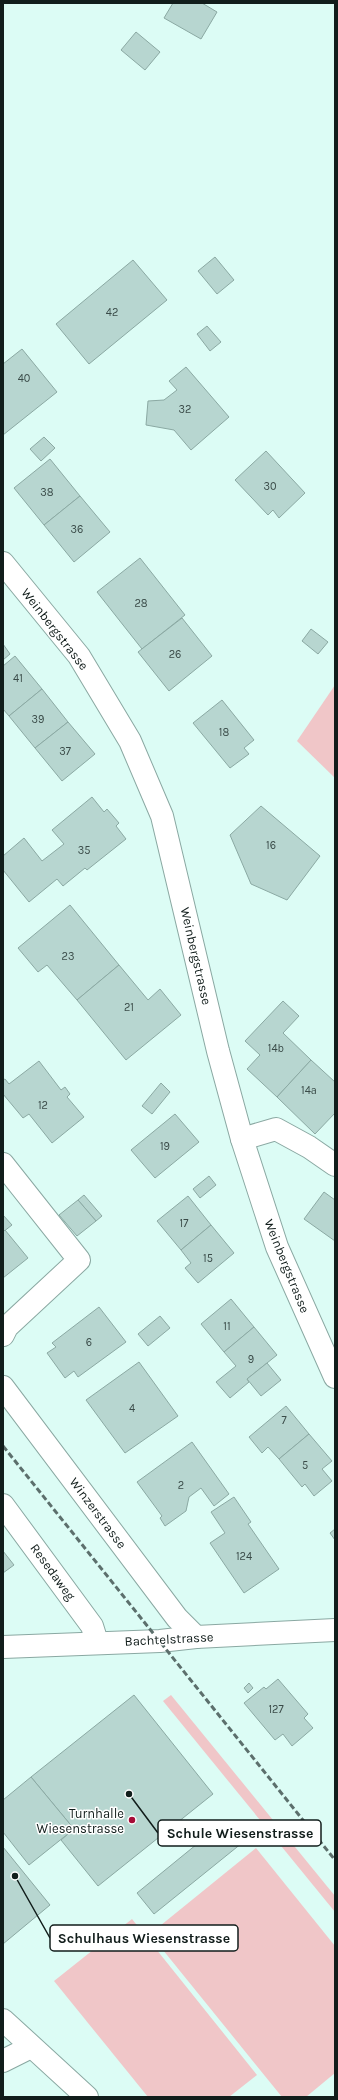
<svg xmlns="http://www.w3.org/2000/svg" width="338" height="2100" font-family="Karla,sans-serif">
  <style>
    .green { fill: #f0c6c8 }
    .building { fill: #b7d6d0; stroke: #8ba9a3 }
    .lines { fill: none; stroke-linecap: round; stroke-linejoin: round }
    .minor-casing { stroke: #8aa8a2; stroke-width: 24 }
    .minor { stroke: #fff; stroke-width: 22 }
    .rail { stroke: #5c6f6c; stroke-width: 3; stroke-dasharray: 6 3; stroke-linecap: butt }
    .poi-dot { fill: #a60b37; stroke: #fff; stroke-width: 1.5 }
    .labels { text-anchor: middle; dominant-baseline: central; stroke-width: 3; stroke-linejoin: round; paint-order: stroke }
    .number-label { font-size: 11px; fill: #3a4b48 }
    .street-label { font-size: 13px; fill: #111d1b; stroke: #fff }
    .poi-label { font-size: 13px; fill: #111d1b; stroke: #fff; text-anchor: end }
    .leader { fill: none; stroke: #111d1b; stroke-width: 1.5 }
    .callout-dot { fill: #111d1b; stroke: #fff; stroke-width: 1.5 }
    .callout { fill: #fff; stroke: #111d1b; stroke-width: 1.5 }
    .callout-label { font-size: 14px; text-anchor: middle; font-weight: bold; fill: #111d1b }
  </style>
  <rect width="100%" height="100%" fill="#dcfcf5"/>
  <g class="green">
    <path d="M335,685V778L297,741Z"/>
    <path d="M171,1695L335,1896V1912L163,1701Z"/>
    <path d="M256,1848L335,1946V2073L306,2097H282L150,1934Z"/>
    <path d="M132,1919L257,2075L229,2097H148L54,1981Z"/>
  </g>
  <g class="building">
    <path d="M173,3H202L217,12L201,39L164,18Z"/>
    <path d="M136,32L160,52L145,70L121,50Z"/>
    <path d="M215,257L234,280L217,294L198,271Z"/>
    <path d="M133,260L167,300L89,364L56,324Z"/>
    <path d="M207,326L221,342L210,351L197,334Z"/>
    <path d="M22,349L57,392L3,435V364Z"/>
    <path d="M186,367L229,417L191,450L174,430L146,425L148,401L164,400L177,390L169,381Z"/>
    <path d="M44,437L55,448L41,461L30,449Z"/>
    <path d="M266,451L305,493L279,518L273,510L268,515L235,480Z"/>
    <path d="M50,459L80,496L44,525L14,488Z"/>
    <path d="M80,496L110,532L74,562L44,525Z"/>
    <path d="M140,558L185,615L142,649L97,592Z"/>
    <path d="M182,618L212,656L169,691L138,652Z"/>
    <path d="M311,629L328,642L318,654L302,641Z"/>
    <path d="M3,644L10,654L3,660Z"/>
    <path d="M15,656L42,689L9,716L3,709V666Z"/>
    <path d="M42,689L68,722L35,748L9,716Z"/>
    <path d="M222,700L254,740L244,748L249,754L230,768L193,723Z"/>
    <path d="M68,722L95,754L62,781L35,748Z"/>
    <path d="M92,797L104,812L107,809L119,823L116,826L126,839L87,870L85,868L63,886L57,879L29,902L3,870V856L24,838L42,861L64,844L52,830Z"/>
    <path d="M261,806L320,856L287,900L251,884L230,835Z"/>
    <path d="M70,905L119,965L77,1000L47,965L38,972L18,948Z"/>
    <path d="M119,965L148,1000L160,989L181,1015L126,1060L77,1000Z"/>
    <path d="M283,1001L299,1016L283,1033L311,1060L277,1097L247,1069L260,1055L245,1041Z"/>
    <path d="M311,1060L335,1082V1113L315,1134L277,1097Z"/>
    <path d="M39,1061L61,1090L65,1087L70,1094L67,1097L84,1117L52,1143L29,1114L23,1118L3,1094V1080L5,1079L9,1084Z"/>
    <path d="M161,1083L170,1092L152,1114L142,1106Z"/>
    <path d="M175,1114L199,1142L155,1178L131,1150Z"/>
    <path d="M209,1176L216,1185L200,1198L193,1189Z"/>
    <path d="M324,1192L335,1200V1241L304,1219Z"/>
    <path d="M84,1195L102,1216L96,1221L78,1200Z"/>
    <path d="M188,1196L211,1225L181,1250L157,1221Z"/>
    <path d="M78,1200L96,1221L77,1236L59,1215Z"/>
    <path d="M3,1215L12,1225L3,1232Z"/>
    <path d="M211,1225L234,1253L198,1283L185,1268L191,1263L181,1250Z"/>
    <path d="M5,1230L28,1258L3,1278V1232Z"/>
    <path d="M231,1299L254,1327L224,1352L201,1324Z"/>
    <path d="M99,1307L126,1342L78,1377L74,1371L65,1378L47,1353L56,1347L52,1343Z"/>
    <path d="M160,1316L170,1328L148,1346L138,1334Z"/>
    <path d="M254,1327L277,1355L247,1379L249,1382L230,1398L216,1382L236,1366L224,1352Z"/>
    <path d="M139,1362L178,1416L125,1453L86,1400Z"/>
    <path d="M267,1363L281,1380L261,1396L247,1379Z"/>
    <path d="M286,1406L309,1434L279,1459L268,1447L262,1453L249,1437Z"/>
    <path d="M309,1434L332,1461L322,1469L332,1481L314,1496L305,1484L302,1487L279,1459Z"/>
    <path d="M192,1442L229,1494L214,1506L201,1488L189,1497L186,1511L165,1526L160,1518L162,1516L137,1482Z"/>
    <path d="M234,1497L251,1522L248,1524L279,1569L244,1593L210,1543L225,1533L211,1512Z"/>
    <path d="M335,1529V1540L330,1533Z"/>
    <path d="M3,1551L14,1565L3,1573Z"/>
    <path d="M278,1679L308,1714L304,1718L313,1728L292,1746L283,1734L275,1740L244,1703L264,1687L266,1689Z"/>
    <path d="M249,1683L253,1688L248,1693L244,1688Z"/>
    <path d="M134,1695L213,1794L98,1886L61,1840L74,1829L31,1777Z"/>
    <path d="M31,1777L74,1829L29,1865L3,1832V1800Z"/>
    <path d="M224,1822L242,1843L154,1914L137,1893Z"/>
    <path d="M3,1847L50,1905L3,1944Z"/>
  </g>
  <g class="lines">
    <defs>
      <g id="minor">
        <path d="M3,563L79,656L130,741L162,816L218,1051L242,1139L277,1247L335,1377"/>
        <path d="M242,1139L276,1129L309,1147L335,1165"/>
        <path d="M3,1164L79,1260L7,1327L3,1335"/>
        <path d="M3,1387L177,1618L196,1637"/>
        <path d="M3,1505L92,1626L97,1642"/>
        <path d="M3,1647L160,1641L196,1637L335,1630"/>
        <path d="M3,2020L87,2097"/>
        <path d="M3,2061L31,2047"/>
      </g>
    </defs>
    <use href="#minor" class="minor-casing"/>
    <use href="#minor" class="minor"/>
    <path class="rail" d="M3,1446L335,1860"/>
  </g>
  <circle class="poi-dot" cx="132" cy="1820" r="4"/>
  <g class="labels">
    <g class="number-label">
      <text x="112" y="312">42</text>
      <text x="24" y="378">40</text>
      <text x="185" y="409">32</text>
      <text x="270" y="486">30</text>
      <text x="47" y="492">38</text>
      <text x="77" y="529">36</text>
      <text x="141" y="603">28</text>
      <text x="175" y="654">26</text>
      <text x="18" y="678">41</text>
      <text x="38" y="719">39</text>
      <text x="224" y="732">18</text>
      <text x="65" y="751">37</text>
      <text x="271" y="845">16</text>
      <text x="84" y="850">35</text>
      <text x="68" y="956">23</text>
      <text x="129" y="1007">21</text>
      <text x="276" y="1048">14b</text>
      <text x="309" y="1090">14a</text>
      <text x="43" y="1105">12</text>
      <text x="165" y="1146">19</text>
      <text x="184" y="1223">17</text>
      <text x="208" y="1258">15</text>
      <text x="227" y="1326">11</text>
      <text x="89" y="1342">6</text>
      <text x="251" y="1359">9</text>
      <text x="132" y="1408">4</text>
      <text x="284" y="1420">7</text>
      <text x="305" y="1465">5</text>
      <text x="181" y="1485">2</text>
      <text x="244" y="1556">124</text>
      <text x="276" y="1709">127</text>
    </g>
    <g class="street-label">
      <text transform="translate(55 629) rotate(52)">Weinbergstrasse</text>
      <text transform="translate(196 956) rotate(77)">Weinbergstrasse</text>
      <text transform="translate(287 1266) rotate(68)">Weinbergstrasse</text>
      <text transform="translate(98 1513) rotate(53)">Winzerstrasse</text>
      <text transform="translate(53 1572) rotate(54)">Resedaweg</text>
      <text transform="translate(169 1639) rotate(-3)">Bachtelstrasse</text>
    </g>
    <g class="poi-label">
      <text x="124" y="1813">Turnhalle<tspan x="124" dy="15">Wiesenstrasse</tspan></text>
    </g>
  </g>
  <path class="leader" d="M129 1794L158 1833M15 1876L50 1938"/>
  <g class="callout-dot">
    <circle cx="129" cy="1794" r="4"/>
    <circle cx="15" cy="1876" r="4"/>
  </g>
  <g class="callout">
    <rect x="158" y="1820" width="163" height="26" rx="4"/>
    <rect x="50" y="1925" width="188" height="26" rx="4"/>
  </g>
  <g class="callout-label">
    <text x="240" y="1838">Schule Wiesenstrasse</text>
    <text x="144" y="1943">Schulhaus Wiesenstrasse</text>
  </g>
  <rect width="338" height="2100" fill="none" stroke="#111d1b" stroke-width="8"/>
</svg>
